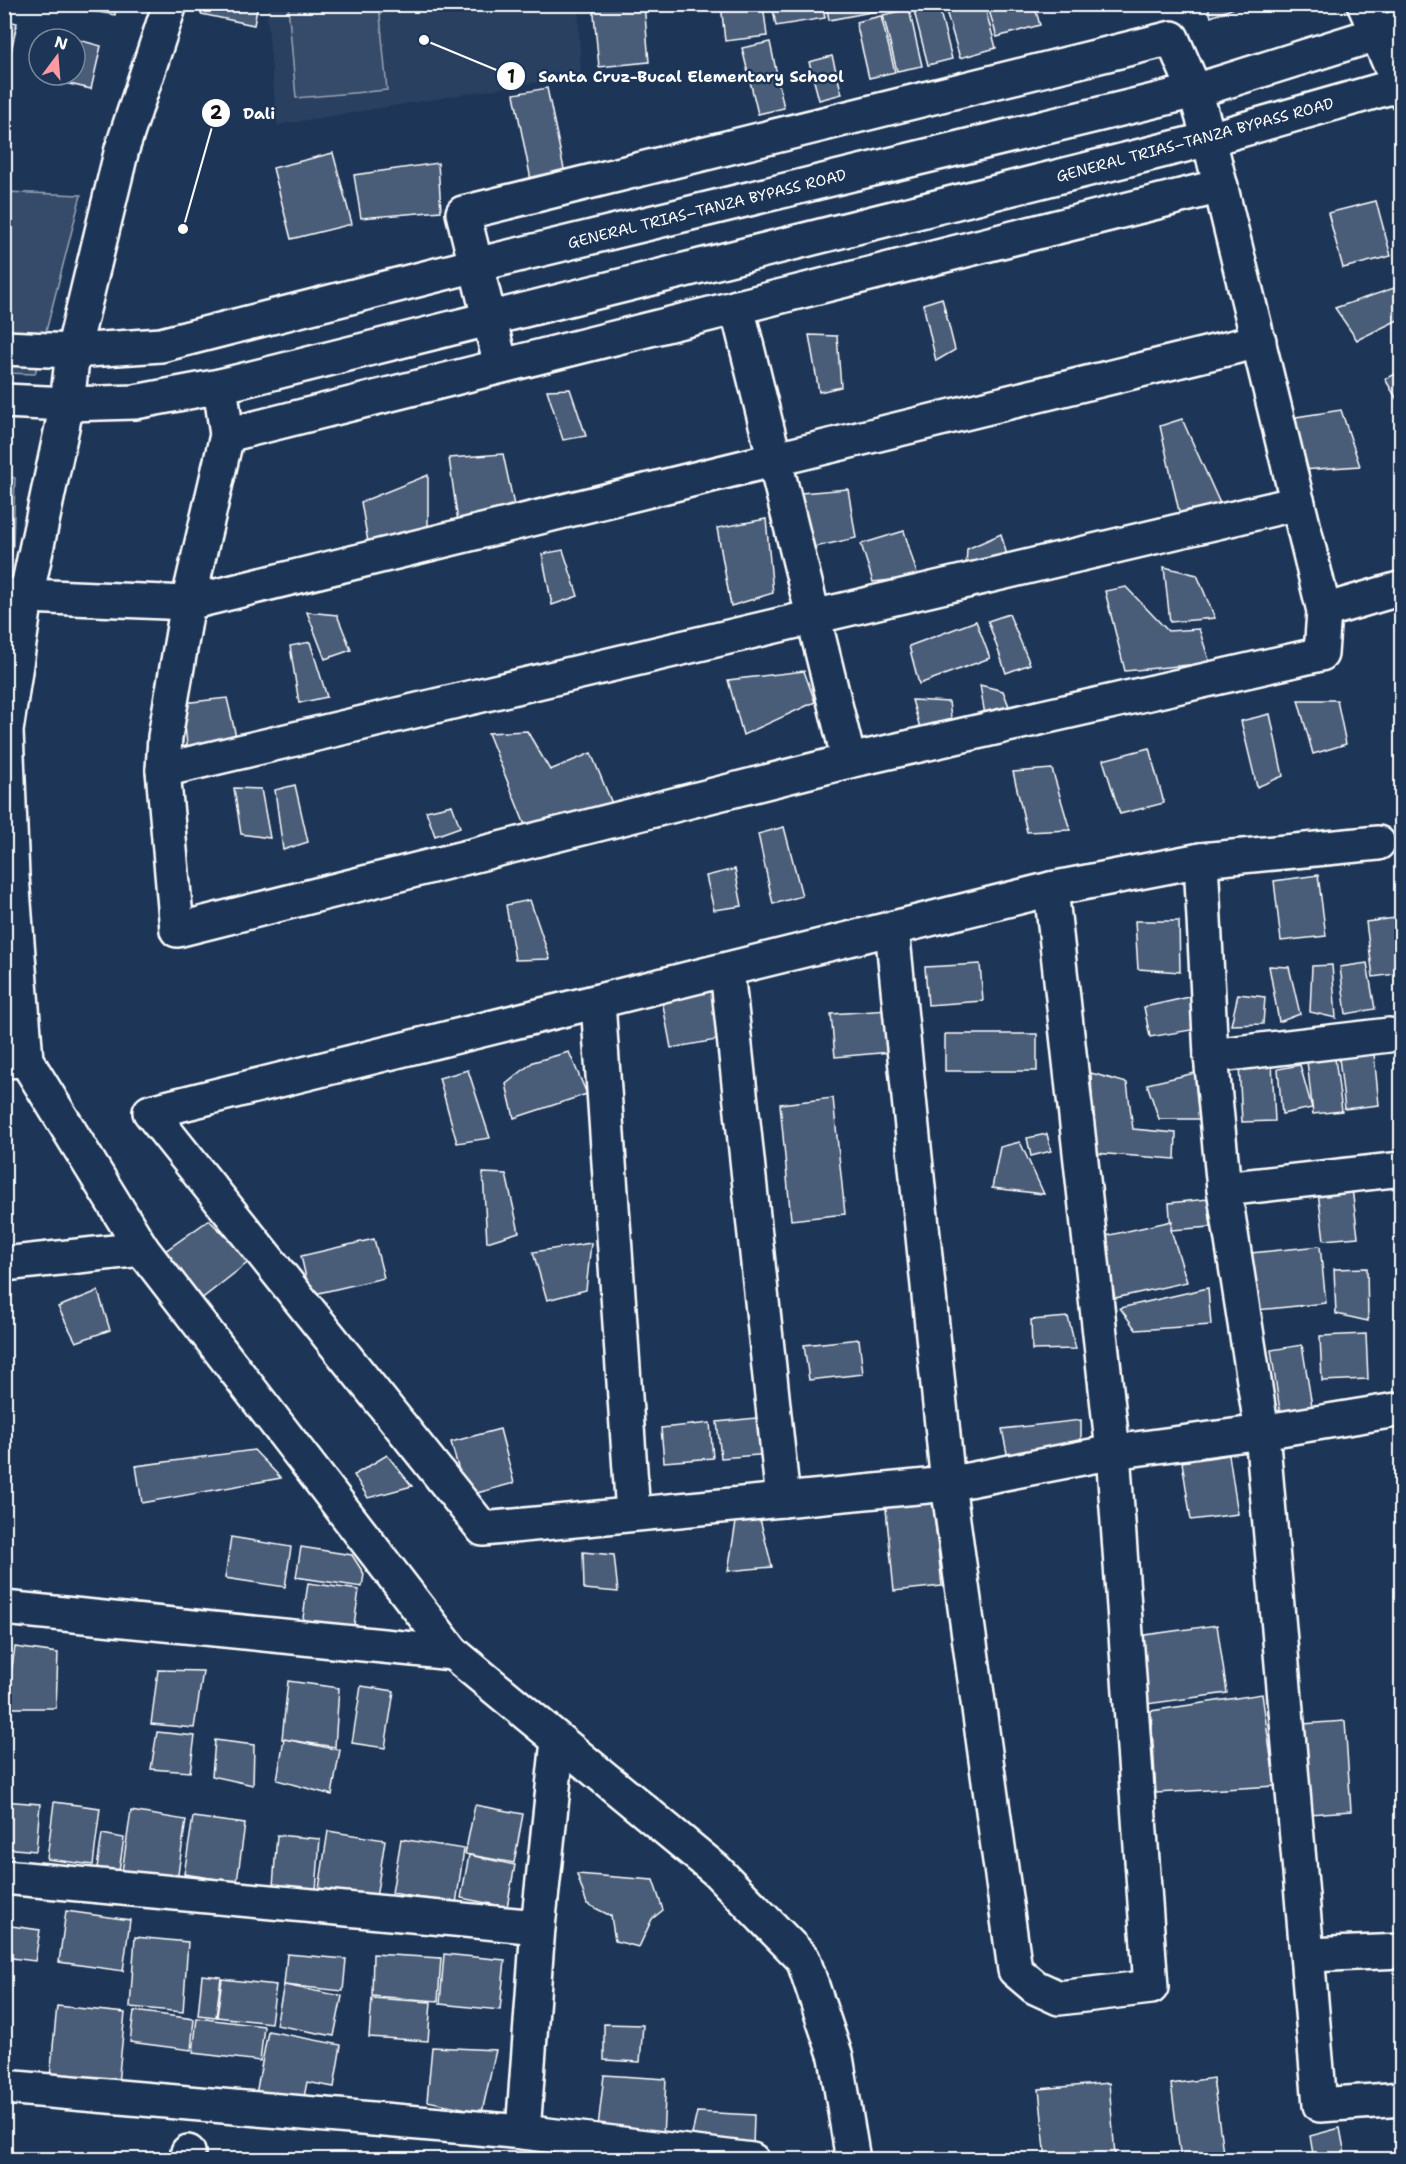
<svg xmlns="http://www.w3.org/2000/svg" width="1406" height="2164" font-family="'Shantell Sans',sans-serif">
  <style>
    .built { fill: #2a4161 }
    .green { fill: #364b69; stroke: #9aa5b4; stroke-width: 1.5 }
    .building { fill: #4a5d79; stroke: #fff; stroke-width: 1.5 }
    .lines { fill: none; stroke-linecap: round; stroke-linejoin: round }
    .minor-casing { stroke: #fff; stroke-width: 38 }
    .tertiary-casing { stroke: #fff; stroke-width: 38 }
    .secondary-casing { stroke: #fff; stroke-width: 38 }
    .minor { stroke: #1d3557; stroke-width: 33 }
    .tertiary { stroke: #1d3557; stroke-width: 33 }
    .secondary { stroke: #1d3557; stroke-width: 33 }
    .labels { text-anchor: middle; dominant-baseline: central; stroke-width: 5; stroke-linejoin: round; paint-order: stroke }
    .street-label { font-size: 15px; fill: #fff; stroke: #1d3557 }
    .leader { fill: none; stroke: #fff; stroke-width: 2 }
    .callout-dot { fill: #fff; stroke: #1d3557; stroke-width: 2 }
    .mark-label { font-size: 18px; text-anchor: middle; font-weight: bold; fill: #111 }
    .callout-label { font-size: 16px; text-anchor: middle; font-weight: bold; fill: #fff; stroke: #1d3557; stroke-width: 5; stroke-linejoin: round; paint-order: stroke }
  </style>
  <rect width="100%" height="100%" fill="#1d3557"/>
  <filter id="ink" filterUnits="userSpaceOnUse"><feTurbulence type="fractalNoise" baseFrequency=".0167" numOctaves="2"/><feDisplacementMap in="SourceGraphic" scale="12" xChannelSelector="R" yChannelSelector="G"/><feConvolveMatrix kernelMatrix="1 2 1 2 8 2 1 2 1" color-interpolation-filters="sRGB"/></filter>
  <g filter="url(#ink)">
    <path class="built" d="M266,5H578L581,75L277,125Z"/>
    <g class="green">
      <path d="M288,5H379L387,90L296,98Z"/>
      <path d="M5,192L81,195L35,374L5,373Z"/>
      <path d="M5,475L15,478L13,546L5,585Z"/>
    </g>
    <g class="building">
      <path d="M81,4H117L115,15L81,9Z"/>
      <path d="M203,4H258L254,25L201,14Z"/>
      <path d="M398,4H437L399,11Z"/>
      <path d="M593,4H644L649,62L599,67Z"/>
      <path d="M721,4H763L767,36L725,41Z"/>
      <path d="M772,4H822L825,18L776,26Z"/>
      <path d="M826,4H876L877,11L829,20Z"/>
      <path d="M924,4H938L952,59L928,65L913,7Z"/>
      <path d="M944,4H984L996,48L960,58Z"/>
      <path d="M987,4H1034L1040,25L997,37Z"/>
      <path d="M1207,4H1244L1211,17Z"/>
      <path d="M909,9L922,66L897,71L883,15Z"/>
      <path d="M881,16L895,72L869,78L856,22Z"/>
      <path d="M4,20L17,23L9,61L4,60Z"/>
      <path d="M50,33L74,39H49Z"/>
      <path d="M75,39L101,46L91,89L39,77L75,75Z"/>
      <path d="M770,42L784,108L758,114L742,48Z"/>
      <path d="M832,56L842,94L819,100L809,62Z"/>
      <path d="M547,88L565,174L531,180L514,94Z"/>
      <path d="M333,153L352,224L291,239L273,168Z"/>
      <path d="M438,163L441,211L361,218L354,175Z"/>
      <path d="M1376,201L1391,256L1343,268L1328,213Z"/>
      <path d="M1394,288L1402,294V318L1357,340L1335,308Z"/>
      <path d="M942,298L955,350L936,361L923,304Z"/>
      <path d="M809,335L837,336L841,387L819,392Z"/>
      <path d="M1402,371V408L1385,379Z"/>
      <path d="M570,389L586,436L563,440L547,390Z"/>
      <path d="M1341,410L1360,466L1302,470L1296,417Z"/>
      <path d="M1182,419L1222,508L1180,516L1160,426Z"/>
      <path d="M503,454L516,515L459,529L449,458Z"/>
      <path d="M428,475V533L368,542L361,502Z"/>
      <path d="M848,489L856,538L805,549L789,494Z"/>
      <path d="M766,519L773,593L731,606L717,528Z"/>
      <path d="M904,531L918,577L873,582L861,544Z"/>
      <path d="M1001,534L1010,566H966L967,549Z"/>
      <path d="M563,550L578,596L552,605L542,554Z"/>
      <path d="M1164,567L1197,575L1215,618L1170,622Z"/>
      <path d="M1126,587L1168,631L1199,629L1210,663L1125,671L1105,591Z"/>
      <path d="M307,612L337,615L351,650L325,659Z"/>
      <path d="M1009,614L1030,664L1006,673L988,621Z"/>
      <path d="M976,621L990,658L919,684L909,646Z"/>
      <path d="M1402,623V634L1395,626Z"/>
      <path d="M310,642L327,697L299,703L290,646Z"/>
      <path d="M804,671L815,702L743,735L728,680Z"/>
      <path d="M980,685L1003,691L1018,729L987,727Z"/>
      <path d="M227,698L238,745L188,756L183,703Z"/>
      <path d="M912,700L949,702L954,742L923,738Z"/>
      <path d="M1298,700H1337L1346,744L1313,754Z"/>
      <path d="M1270,714L1283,776L1257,787L1241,721Z"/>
      <path d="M527,731L550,770L591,753L613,806L527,830L488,733Z"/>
      <path d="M1149,748L1164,803L1120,814L1103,760Z"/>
      <path d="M1052,769L1070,830L1027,832L1013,772Z"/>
      <path d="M295,785L308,842L283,850L275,790Z"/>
      <path d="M234,788L261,789L270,838L241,834Z"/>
      <path d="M452,805L460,827L435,836L426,811Z"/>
      <path d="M784,827L802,896L773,904L758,834Z"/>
      <path d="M735,869L742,906L714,910L706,876Z"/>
      <path d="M1318,875L1326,936L1281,941L1274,881Z"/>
      <path d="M530,900L550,959L515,960L506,905Z"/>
      <path d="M1402,917V973L1373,977L1366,922Z"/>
      <path d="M1135,921H1179L1180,972L1138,969Z"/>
      <path d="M1367,963L1375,1009L1346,1014L1340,967Z"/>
      <path d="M980,964L983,1001L928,1005L925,967Z"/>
      <path d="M1332,965L1336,1018L1310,1012L1312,966Z"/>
      <path d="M1269,966L1289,967L1300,1014L1279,1022Z"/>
      <path d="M720,990L728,1038L671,1048L662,1000Z"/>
      <path d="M1238,994L1265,997L1263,1024L1231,1025Z"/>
      <path d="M1194,996L1197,1029L1150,1037L1144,1007Z"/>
      <path d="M888,1010L891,1052L835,1057L831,1014Z"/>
      <rect x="945" y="1034" width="92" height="37"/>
      <path d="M569,1052L587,1094L514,1118L506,1084L533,1062Z"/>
      <path d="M1374,1054L1379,1105L1345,1109L1339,1058Z"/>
      <path d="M1335,1058L1342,1111L1313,1114L1307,1061Z"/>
      <path d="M1272,1063L1275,1121L1242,1122L1239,1065Z"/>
      <path d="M1300,1065L1312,1108L1282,1114L1278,1069Z"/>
      <path d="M468,1070L490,1138L457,1143L439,1078Z"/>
      <path d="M1091,1073L1127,1083L1133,1129L1176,1133L1175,1159L1094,1153Z"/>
      <path d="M1195,1073L1199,1119H1159L1147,1084Z"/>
      <path d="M833,1098L845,1214L791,1220L780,1104Z"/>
      <path d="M1047,1134L1051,1151L1031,1156L1027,1138Z"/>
      <path d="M1020,1142L1044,1194L992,1188L1000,1147Z"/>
      <path d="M483,1173L506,1174L519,1232L487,1242Z"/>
      <path d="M1351,1180L1358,1237L1324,1240L1317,1184Z"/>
      <path d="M1208,1199L1211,1227L1171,1230L1169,1203Z"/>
      <path d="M209,1220L250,1261L200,1300L161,1254Z"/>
      <path d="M1172,1221L1171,1230L1187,1282L1115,1298L1101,1237Z"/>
      <path d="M374,1239L384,1278L310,1295L301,1256Z"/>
      <path d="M591,1243L586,1290L547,1300L533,1252Z"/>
      <path d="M1320,1246L1326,1303L1257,1310L1251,1253Z"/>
      <path d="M1367,1268L1368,1321L1336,1314L1334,1269Z"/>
      <path d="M1208,1288L1211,1325L1136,1330L1120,1308Z"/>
      <path d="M98,1291L110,1330L76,1342L58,1307Z"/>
      <path d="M1068,1317L1076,1349L1032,1350L1031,1320Z"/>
      <path d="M1366,1334L1368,1379L1322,1381L1320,1336Z"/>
      <path d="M859,1339L863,1374L809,1380L804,1345Z"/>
      <path d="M1302,1345L1312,1406L1280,1411L1271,1350Z"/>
      <path d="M766,1417L770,1454L721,1458L717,1422Z"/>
      <path d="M1081,1420V1450L1009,1463L1002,1429Z"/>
      <path d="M710,1423L713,1458L664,1462L661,1428Z"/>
      <path d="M500,1429L514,1483L466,1496L451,1442Z"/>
      <path d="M254,1450L281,1478L142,1503L136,1466Z"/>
      <path d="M387,1455L412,1486L368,1498L354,1475Z"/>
      <path d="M1229,1455L1238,1514L1191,1520L1182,1462Z"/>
      <path d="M932,1494L942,1586L894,1591L885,1499Z"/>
      <path d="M760,1519L772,1567L728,1571L736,1522Z"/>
      <path d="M231,1537L291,1547L285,1587L225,1578Z"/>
      <path d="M301,1547L352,1555L364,1574L362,1587L296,1577Z"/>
      <path d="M583,1552L614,1555L618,1592L584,1589Z"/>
      <path d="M308,1583L359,1590L353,1632L302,1625Z"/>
      <path d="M1217,1625L1227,1693L1147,1704L1138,1636Z"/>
      <path d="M15,1647L58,1653L56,1708H6Z"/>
      <path d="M158,1670L203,1671L194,1728L151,1724Z"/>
      <path d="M288,1681L339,1688L335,1747L282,1739Z"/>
      <path d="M361,1686L394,1691L385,1748L352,1743Z"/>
      <path d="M1262,1694L1275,1786L1156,1793L1151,1711Z"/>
      <path d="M1345,1721L1351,1811L1309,1814L1302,1724Z"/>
      <path d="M157,1732L195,1736L190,1772L151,1769Z"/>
      <path d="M284,1739L340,1750L332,1795L277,1780Z"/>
      <path d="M215,1740L254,1745L253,1785L212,1776Z"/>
      <path d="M4,1801L40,1804L36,1851L4,1848Z"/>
      <path d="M54,1802L100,1808L93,1865L47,1859Z"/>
      <path d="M475,1805L523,1814L514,1863L465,1854Z"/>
      <path d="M131,1811L186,1820L177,1880L122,1872Z"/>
      <path d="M193,1817L245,1824L237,1882L184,1874Z"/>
      <path d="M328,1831L385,1840L376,1898L319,1889Z"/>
      <path d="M102,1834L124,1838L119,1871L97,1868Z"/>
      <path d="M277,1835L320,1839L316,1890L273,1886Z"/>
      <path d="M401,1839L464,1849L456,1904L392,1893Z"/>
      <path d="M469,1855L515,1865L507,1907L461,1898Z"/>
      <path d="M577,1874L653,1880L663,1910L652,1919L639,1947L615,1941L611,1916L587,1904Z"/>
      <path d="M66,1911L130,1920L123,1971L59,1962Z"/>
      <path d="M4,1925L40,1930L35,1961L4,1957Z"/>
      <path d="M135,1937L188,1942L183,2012L130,2007Z"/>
      <path d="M287,1954L346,1959L343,1991L284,1985Z"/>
      <path d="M373,1954L441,1958L438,2001L372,1996Z"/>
      <path d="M444,1954L505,1960L500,2010L440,2004Z"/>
      <path d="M202,1975L221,1977L216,2017L198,2015Z"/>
      <path d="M222,1979L276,1985L271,2023L217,2017Z"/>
      <path d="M284,1985L342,1996L334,2036L276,2025Z"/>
      <path d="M372,1998L431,2002L428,2041L369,2037Z"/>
      <path d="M57,2006L125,2013L118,2084L50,2077Z"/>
      <path d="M134,2011L194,2019L191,2050L130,2042Z"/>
      <path d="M197,2018L264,2026L260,2061L193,2053Z"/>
      <path d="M604,2024L643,2025L640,2062L604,2060Z"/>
      <path d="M268,2031L341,2045L334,2087L307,2082L303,2102L256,2094Z"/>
      <path d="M432,2047L496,2050L482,2112L427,2101Z"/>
      <path d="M604,2075L666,2079L663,2137L598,2127Z"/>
      <path d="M1213,2078L1224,2160H1181L1171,2084Z"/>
      <path d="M1109,2083L1115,2155L1046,2160L1039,2089Z"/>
      <path d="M697,2112L754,2115L753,2147L691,2139Z"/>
      <path d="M1340,2128L1346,2160H1314L1310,2136Z"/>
      <path d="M1115,2155V2160H1068Z"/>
    </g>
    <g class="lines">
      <defs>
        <g id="minor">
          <path d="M737,307L849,761"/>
          <path d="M220,386L227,435L188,603L165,737L163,770L177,930L849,761L1321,654L1324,611L1209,139L1195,91L1172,38L463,213L501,366"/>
          <path d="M227,435L1221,186"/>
          <path d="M4,595L188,603L1259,341"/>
          <path d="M1324,611L1402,588"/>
          <path d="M163,770L1298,503"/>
          <path d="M1201,860L1378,843"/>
          <path d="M892,929L948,1484L1015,1970L1035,1987L1059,1998L1151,1987L1113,1452L1051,889"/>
          <path d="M727,970L783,1500"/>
          <path d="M598,1002L633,1514"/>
          <path d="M1211,1056L1389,1035"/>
          <path d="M4,1061L26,1060"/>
          <path d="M1224,1189L1402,1169"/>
          <path d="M4,1264L142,1249"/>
          <path d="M1402,1409L1262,1432L1113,1452L948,1484L483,1529L150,1112L1051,889L1201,860L1211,1056L1224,1189L1262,1432L1320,2105L1402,2099"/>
          <path d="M4,1608L453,1653"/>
          <path d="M4,1877L538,1927L523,2132"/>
          <path d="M538,1927L558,1741"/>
          <path d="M1308,1955L1402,1951"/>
          <path d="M4,2087L523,2132L752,2160"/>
          <path d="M187,2160L188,2152"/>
        </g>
        <g id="tertiary">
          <path d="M170,4L122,149L73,351L67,404L26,597L6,731L12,876L26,1060L142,1249L453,1653L716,1870L803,1959L836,2057L853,2160"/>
          <path d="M1364,4L1402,92"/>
        </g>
        <g id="secondary">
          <path d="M4,348L73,351L161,345L476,265L1195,91L1402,26"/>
          <path d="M4,401L67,404L135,402L220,386L1209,139L1402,84"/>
        </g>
      </defs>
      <use href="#minor" class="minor-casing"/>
      <use href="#tertiary" class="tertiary-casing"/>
      <use href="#secondary" class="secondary-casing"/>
      <use href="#minor" class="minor"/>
      <use href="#tertiary" class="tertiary"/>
      <use href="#secondary" class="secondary"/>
    </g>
  </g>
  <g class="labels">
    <g class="street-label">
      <text transform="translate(1195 140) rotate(-15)">GENERAL TRIAS–TANZA BYPASS ROAD</text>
      <text transform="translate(707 209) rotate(-14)">GENERAL TRIAS–TANZA BYPASS ROAD</text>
    </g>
  </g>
  <path class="leader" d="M424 40L511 76M183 229L216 113"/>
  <g class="callout-dot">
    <circle cx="424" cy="40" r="6"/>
    <circle cx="183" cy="229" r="6"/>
    <circle cx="511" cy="76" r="15"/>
    <circle cx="216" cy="113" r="15"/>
  </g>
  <g class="mark-label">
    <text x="511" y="83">1</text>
    <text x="216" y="119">2</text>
  </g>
  <g class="callout-label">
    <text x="691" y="82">Santa Cruz-Bucal Elementary School</text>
    <text x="259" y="119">Dali</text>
  </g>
  <rect width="1406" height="2164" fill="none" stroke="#1d3557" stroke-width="24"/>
  <rect x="12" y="12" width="1382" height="2140" fill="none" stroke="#fff" stroke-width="2" filter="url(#ink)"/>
  <g transform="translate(57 57) rotate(16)"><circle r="28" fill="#1d3557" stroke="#77869a" stroke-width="1.5"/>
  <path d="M0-4.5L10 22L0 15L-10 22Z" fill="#ff9aa2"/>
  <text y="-9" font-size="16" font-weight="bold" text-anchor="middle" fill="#ffffff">N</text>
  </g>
</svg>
